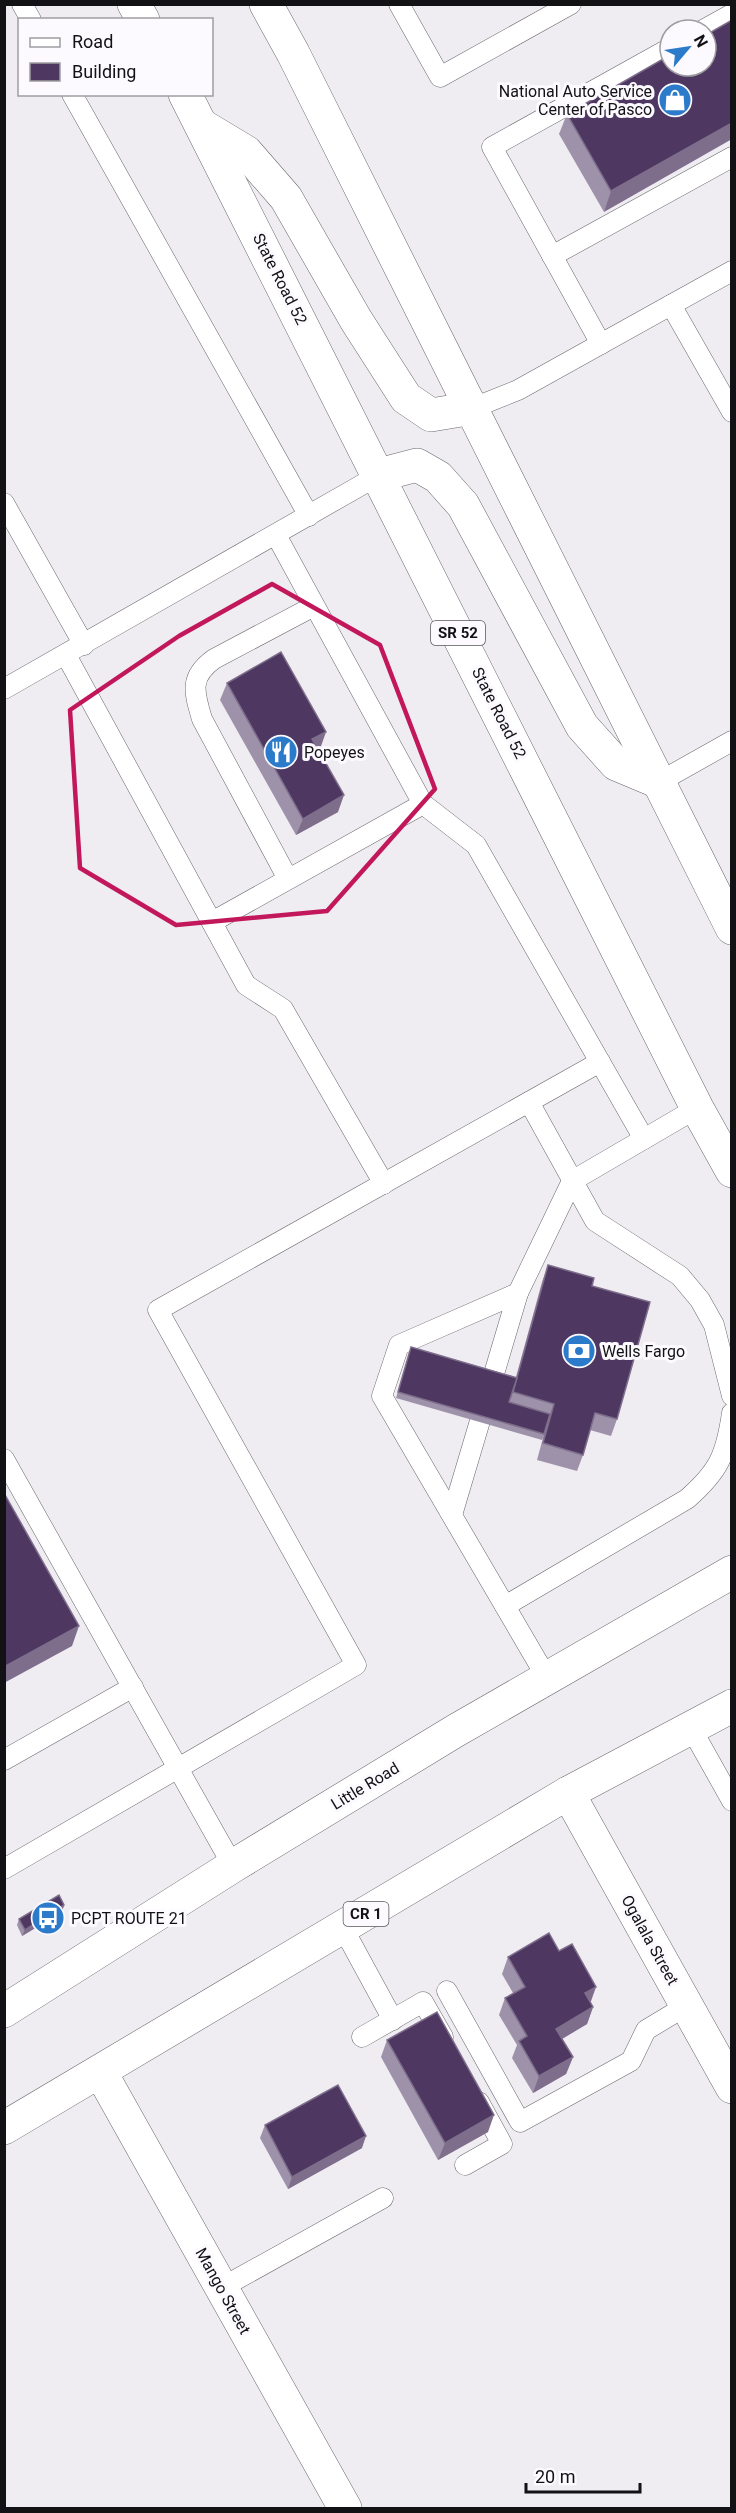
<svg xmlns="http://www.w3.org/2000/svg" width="736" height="2513" font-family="Roboto,sans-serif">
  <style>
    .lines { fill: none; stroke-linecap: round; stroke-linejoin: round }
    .lane-casing { stroke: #6a686d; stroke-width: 21 }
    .street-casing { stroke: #6a686d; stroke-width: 34 }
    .primary-casing { stroke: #6a686d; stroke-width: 34 }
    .lane { stroke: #fff; stroke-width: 20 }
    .street { stroke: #fff; stroke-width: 33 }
    .primary { stroke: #fff; stroke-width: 33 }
    .wall { fill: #9e92aa }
    .shaded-wall { fill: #7e6e8c }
    .building { fill: #4e3861; stroke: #7e6e8c; stroke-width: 1.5 }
    .marked { fill: none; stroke: #c2185b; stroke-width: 4.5; stroke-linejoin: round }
    .labels { text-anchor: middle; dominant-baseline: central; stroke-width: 6; stroke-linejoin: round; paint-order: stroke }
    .shield { fill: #fcfaff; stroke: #58575a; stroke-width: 1.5 }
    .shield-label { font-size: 15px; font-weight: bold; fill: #121113 }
    .poi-label { font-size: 16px; fill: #121113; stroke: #fcfaff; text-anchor: start }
    .street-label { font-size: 16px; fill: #121113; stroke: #fcfaff }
  </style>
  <rect width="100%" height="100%" fill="#efecf2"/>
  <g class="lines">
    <defs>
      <g id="lane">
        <path d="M22,4L31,20"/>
        <path d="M399,4L440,77L571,4"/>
        <path d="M703,30L732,14"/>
        <path d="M72,94L309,516"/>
        <path d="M552,256L732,157"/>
        <path d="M671,305L732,412"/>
        <path d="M601,344L492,147L670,48"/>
        <path d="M473,408L518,390L732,271"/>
        <path d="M4,503L84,645"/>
        <path d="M66,655L246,985L283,1009L384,1184"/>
        <path d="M4,689L379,475"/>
        <path d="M659,782L732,741"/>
        <path d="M423,804L476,845L644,1139"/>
        <path d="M288,879L202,719C194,692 189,677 214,659L314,606"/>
        <path d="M212,922L423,804L276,535"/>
        <path d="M529,1102L595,1221L680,1276L700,1300L714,1325L732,1396"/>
        <path d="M4,1459L233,1866"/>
        <path d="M452,1515L518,1293"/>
        <path d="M505,1606L687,1499C719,1471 726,1455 732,1413"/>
        <path d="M547,1678L382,1396L399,1345L518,1293L572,1181L697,1108"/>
        <path d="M691,1728L732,1801"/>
        <path d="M4,1760L133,1687"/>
        <path d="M4,1869L356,1665L158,1310L600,1062"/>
        <path d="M343,1928L393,2020"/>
        <path d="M447,1991L520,2122L631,2061L646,2030L686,2006"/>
        <path d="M362,2037L423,2002L443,2037"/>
        <path d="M465,2165L502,2144L479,2102"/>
        <path d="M221,2288L383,2198"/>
      </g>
      <g id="street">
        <path d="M568,1793L732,2087"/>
        <path d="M101,2073L345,2508"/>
      </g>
      <g id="primary">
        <path d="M134,4L143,20"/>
        <path d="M266,4L293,53L732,928"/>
        <path d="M185,94L697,1108L732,1171"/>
        <path d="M201,125L246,152L286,198L356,320L406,398L431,415L473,408"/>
        <path d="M379,475L417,465L438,477L463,505L582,726L616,764L659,782"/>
        <path d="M4,2011L233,1866L455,1731L732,1572"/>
        <path d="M4,2128L568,1793L732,1706"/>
      </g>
    </defs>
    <use href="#lane" class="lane-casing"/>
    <use href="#street" class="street-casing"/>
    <use href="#primary" class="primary-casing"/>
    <use href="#lane" class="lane"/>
    <use href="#street" class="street"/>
    <use href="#primary" class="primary"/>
  </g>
  <g class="wall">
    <path d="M732,20L604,212L559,134L567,114Z"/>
    <path d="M227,683L320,749L318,750L338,812L296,835L220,700Z"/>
    <path d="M548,1265L592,1286L617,1419L611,1436L590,1430L583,1455L577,1471L537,1460L543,1438L542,1440L396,1398L411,1347L516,1377L542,1282Z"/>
    <path d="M64,1905L62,1912L22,1936L17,1925L19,1919Z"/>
    <path d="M559,1951L593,2007L587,2024L562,2039L573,2057L566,2074L533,2093L512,2058L517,2045L499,2015L505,1998L513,1993L502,1974L508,1957Z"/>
    <path d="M387,2040L488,2132L438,2160L381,2057Z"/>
    <path d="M265,2125L362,2148L288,2189L260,2138Z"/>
  </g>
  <g class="shaded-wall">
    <path d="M732,123V139L604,212L611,191Z"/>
    <path d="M326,732L320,749L306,756L312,739Z"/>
    <path d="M344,795L338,812L296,835L303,819Z"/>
    <path d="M79,1626L72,1646L4,1683V1667Z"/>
    <path d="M64,1905L62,1912L22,1936L25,1930Z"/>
    <path d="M596,1987L590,2004L585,1993Z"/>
    <path d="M593,2007L587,2024L550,2046L556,2029Z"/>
    <path d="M573,2057L566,2074L533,2093L539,2076Z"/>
    <path d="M494,2115L488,2132L438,2160L445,2143Z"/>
    <path d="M366,2136L362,2148L288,2189L292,2177Z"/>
  </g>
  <g class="building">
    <path d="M732,20V123L611,191L567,114L670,55V66H706V35Z"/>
    <path d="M281,652L326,732L312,739L344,795L303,819L227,683Z"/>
    <path d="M548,1265L594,1278L592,1286L650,1302L617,1419L595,1413L583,1455L543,1443L554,1404L513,1392Z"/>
    <path d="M411,1347L517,1378L509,1402L550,1414L544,1434L398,1392Z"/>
    <path d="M4,1493L79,1626L4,1667Z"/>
    <path d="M59,1895L64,1905L25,1930L19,1919Z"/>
    <path d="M549,1933L559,1951L572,1944L596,1987L585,1993L593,2007L556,2029L573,2057L539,2076L519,2041L527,2036L505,1998L525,1987L508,1957Z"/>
    <path d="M437,2012L494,2115L445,2143L387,2040Z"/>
    <path d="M338,2085L366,2136L292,2177L265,2125Z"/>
  </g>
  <path class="marked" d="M272,584L380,645L435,789L327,911L176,925L80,868L70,710L179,636Z"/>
  <defs>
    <symbol id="shop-disc" viewBox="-11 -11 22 22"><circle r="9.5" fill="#2b7bca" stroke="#fcfaff"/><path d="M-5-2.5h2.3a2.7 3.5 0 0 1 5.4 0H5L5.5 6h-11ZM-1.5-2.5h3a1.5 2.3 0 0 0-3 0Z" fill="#fff"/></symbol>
    <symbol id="restaurant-disc" viewBox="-11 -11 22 22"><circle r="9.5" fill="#2b7bca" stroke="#fcfaff"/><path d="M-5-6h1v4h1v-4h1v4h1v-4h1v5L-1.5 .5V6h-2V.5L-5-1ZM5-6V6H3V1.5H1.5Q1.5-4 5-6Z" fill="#fff"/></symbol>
    <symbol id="bank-disc" viewBox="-11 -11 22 22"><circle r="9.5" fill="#2b7bca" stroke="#fcfaff"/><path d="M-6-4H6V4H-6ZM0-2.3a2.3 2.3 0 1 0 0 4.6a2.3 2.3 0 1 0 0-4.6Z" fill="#fff"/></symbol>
    <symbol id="bus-disc" viewBox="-11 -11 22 22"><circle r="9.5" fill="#2b7bca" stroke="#fcfaff"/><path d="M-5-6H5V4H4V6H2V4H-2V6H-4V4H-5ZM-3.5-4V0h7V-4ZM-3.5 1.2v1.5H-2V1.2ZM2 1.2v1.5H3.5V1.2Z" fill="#fff"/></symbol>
  </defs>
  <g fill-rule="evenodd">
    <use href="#shop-disc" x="656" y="81" width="38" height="38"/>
    <use href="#restaurant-disc" x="262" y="733" width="38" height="38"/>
    <use href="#bank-disc" x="560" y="1332" width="38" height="38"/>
    <use href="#bus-disc" x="29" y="1899" width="38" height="38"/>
  </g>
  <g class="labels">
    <g class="shield">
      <rect x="431" y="621" width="54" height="24" rx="4.5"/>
      <rect x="343.5" y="1902" width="45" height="24" rx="4.5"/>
    </g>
    <g class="shield-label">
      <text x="458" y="633">SR 52</text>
      <text x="366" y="1914">CR 1</text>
    </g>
    <g class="poi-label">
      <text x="652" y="91" text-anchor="end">National Auto Service<tspan x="652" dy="18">Center of Pasco</tspan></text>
      <text x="304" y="752">Popeyes</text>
      <text x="602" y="1351">Wells Fargo</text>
      <text x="71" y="1918">PCPT ROUTE 21</text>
    </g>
    <g class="street-label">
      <text transform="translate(280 279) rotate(63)">State Road 52</text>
      <text transform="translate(499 713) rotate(63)">State Road 52</text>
      <text transform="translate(365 1786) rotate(-31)">Little Road</text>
      <text transform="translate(650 1940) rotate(61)">Ogalala Street</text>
      <text transform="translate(223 2291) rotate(61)">Mango Street</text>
    </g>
  </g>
  <rect width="736" height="2513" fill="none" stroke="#121113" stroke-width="12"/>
  <rect x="18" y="18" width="195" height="78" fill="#fcfaff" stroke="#9e9da1" stroke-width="1.5"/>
  <rect x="30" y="38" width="30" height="9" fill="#ffffff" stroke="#9e9da1" stroke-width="1.5"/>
  <text x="72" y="48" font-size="18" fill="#121113">Road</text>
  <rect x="30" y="63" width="30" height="18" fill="#4e3861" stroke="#9e9da1" stroke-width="1.5"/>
  <text x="72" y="78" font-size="18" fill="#121113">Building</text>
  <g transform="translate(688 48) rotate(61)"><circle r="28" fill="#fcfaff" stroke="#9e9da1" stroke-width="1.5"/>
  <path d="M0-4.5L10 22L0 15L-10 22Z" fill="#2b7bca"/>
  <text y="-9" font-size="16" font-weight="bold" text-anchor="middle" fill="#121113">N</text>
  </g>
  <path d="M526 2483v9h114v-9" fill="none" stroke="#121113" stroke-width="3"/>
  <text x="535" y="2483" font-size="18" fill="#121113" stroke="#fcfaff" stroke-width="4.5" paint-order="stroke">20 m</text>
</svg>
